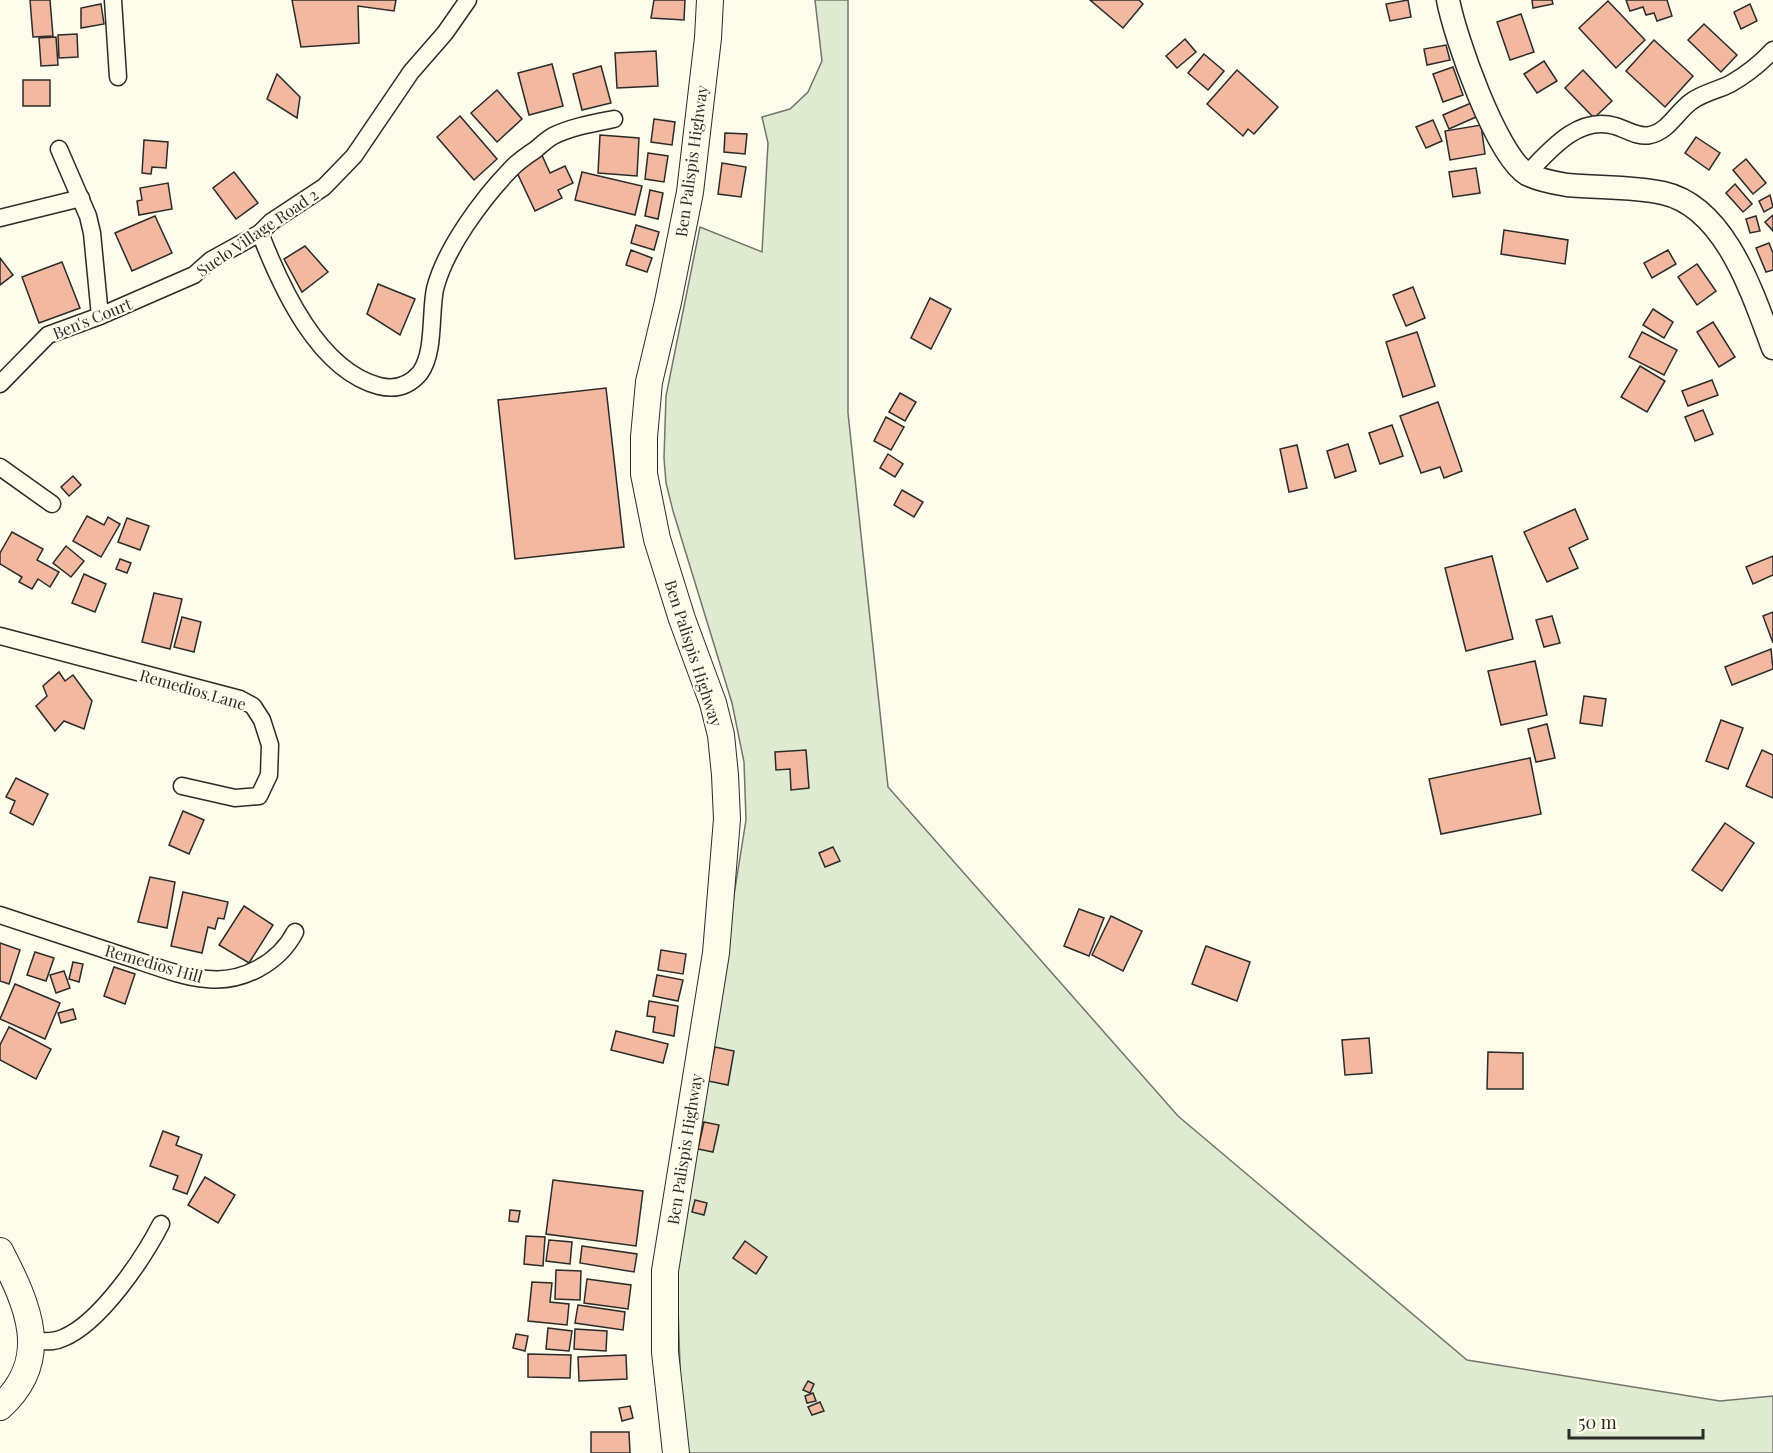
<svg xmlns="http://www.w3.org/2000/svg" width="1773" height="1453" font-family="'Playfair Display',serif">
  <style>
    .green { fill: #deebd1; stroke: #74746e; stroke-width: 1.5 }
    .building { fill: #f2b8a0; stroke: #2b2b2b; stroke-width: 1.5 }
    .lines { fill: none; stroke-linecap: round; stroke-linejoin: round }
    .street-casing { stroke: #2b2b2b; stroke-width: 19 }
    .secondary-casing { stroke: #2b2b2b; stroke-width: 25 }
    .primary-casing { stroke: #2b2b2b; stroke-width: 28 }
    .street { stroke: #fdfbea; stroke-width: 16 }
    .secondary { stroke: #fdfbea; stroke-width: 22 }
    .primary { stroke: #fdfbea; stroke-width: 26 }
    .labels { text-anchor: middle; dominant-baseline: central; stroke-width: 4.5; stroke-linejoin: round; paint-order: stroke }
    .street-label { font-size: 16px; fill: #2b2b2b; stroke: #fdfbea }
  </style>
  <rect width="100%" height="100%" fill="#fdfbea"/>
  <path class="green" d="M815,0H848V413L888,787L1178,1116L1467,1360L1720,1401L1773,1396V1453H683L677,1278L690,1169L746,820L744,762L732,703L673,511L666,483L664,458L666,396L700,227L762,252L768,143L762,117L790,109L808,92L822,61Z"/>
  <g class="building">
    <path d="M30,0H50L53,36L33,37Z"/>
    <path d="M292,0H396L394,11L358,6L359,43L301,47Z"/>
    <path d="M654,0H685L684,20L651,18Z"/>
    <path d="M1090,0H1139L1143,4L1123,28Z"/>
    <path d="M1408,0L1411,17L1390,21L1386,4Z"/>
    <path d="M1532,0H1552L1553,4L1533,8Z"/>
    <path d="M1626,0H1667L1672,16L1657,21L1654,13L1646,15L1643,7L1630,11Z"/>
    <path d="M1608,1L1645,40L1616,68L1579,28Z"/>
    <path d="M101,4L104,24L81,28V8Z"/>
    <path d="M1750,4L1757,21L1741,29L1734,12Z"/>
    <path d="M1521,14L1534,52L1510,60L1497,22Z"/>
    <path d="M1704,24L1737,55L1721,72L1688,40Z"/>
    <path d="M77,34L78,57L59,58L58,35Z"/>
    <path d="M56,37L58,65L41,66L39,38Z"/>
    <path d="M1185,39L1196,52L1177,68L1166,56Z"/>
    <path d="M1654,40L1693,76L1665,107L1626,71Z"/>
    <path d="M1446,45L1450,60L1427,65L1424,49Z"/>
    <path d="M656,51L658,86L617,88L615,53Z"/>
    <path d="M1204,54L1224,71L1208,90L1188,73Z"/>
    <path d="M1544,61L1557,81L1537,93L1524,74Z"/>
    <path d="M552,64L563,106L529,115L518,73Z"/>
    <path d="M601,66L611,103L582,110L573,74Z"/>
    <path d="M1453,67L1463,95L1443,102L1433,74Z"/>
    <path d="M1237,70L1278,107L1254,134L1248,129L1243,136L1207,104Z"/>
    <path d="M1583,70L1612,101L1594,118L1565,88Z"/>
    <path d="M277,74L300,97L297,118L267,99Z"/>
    <rect x="23" y="80" width="27" height="26"/>
    <path d="M497,90L522,119L497,142L471,113Z"/>
    <path d="M1471,103L1476,117L1449,129L1443,115Z"/>
    <path d="M460,116L497,159L474,180L437,137Z"/>
    <path d="M654,119L675,122L672,145L651,142Z"/>
    <path d="M1433,120L1442,141L1426,148L1416,127Z"/>
    <path d="M1481,125L1485,154L1450,160L1445,131Z"/>
    <path d="M725,133L747,134L745,154L724,152Z"/>
    <path d="M600,135L639,138L637,176L598,173Z"/>
    <path d="M1696,137L1720,153L1709,170L1685,153Z"/>
    <path d="M144,140L168,142L166,168L152,167L151,174L142,173Z"/>
    <path d="M541,153L550,173L565,166L573,183L558,190L562,198L535,211L514,166Z"/>
    <path d="M648,153L668,156L664,182L645,179Z"/>
    <path d="M1746,159L1766,183L1753,194L1733,170Z"/>
    <path d="M722,163L746,167L741,197L718,194Z"/>
    <path d="M1476,168L1480,193L1453,197L1449,172Z"/>
    <path d="M234,172L258,203L236,219L213,188Z"/>
    <path d="M582,172L642,186L635,215L575,200Z"/>
    <path d="M168,183L172,209L139,215L137,201L142,200L140,188Z"/>
    <path d="M1735,184L1752,204L1743,212L1726,193Z"/>
    <path d="M650,190L663,193L658,219L645,216Z"/>
    <path d="M1770,195L1773,207L1764,212L1759,201Z"/>
    <path d="M1773,215V231L1765,222Z"/>
    <path d="M155,216L172,253L132,271L115,233Z"/>
    <path d="M1756,216L1760,231L1750,233L1746,219Z"/>
    <path d="M636,225L659,232L654,250L631,243Z"/>
    <path d="M1504,230L1568,240L1565,264L1501,254Z"/>
    <path d="M1769,243L1773,253V270L1766,272L1756,248Z"/>
    <path d="M305,246L328,272L302,292L284,259Z"/>
    <path d="M631,250L652,258L647,272L626,265Z"/>
    <path d="M1668,250L1676,264L1652,278L1644,263Z"/>
    <path d="M0,258L13,275L0,285Z"/>
    <path d="M62,262L80,308L39,323L22,277Z"/>
    <path d="M1697,264L1716,291L1697,305L1678,277Z"/>
    <path d="M378,284L415,299L400,335L367,314Z"/>
    <path d="M1413,287L1425,318L1406,326L1393,295Z"/>
    <path d="M930,298L951,309L931,349L911,338Z"/>
    <path d="M1653,309L1673,322L1664,338L1643,325Z"/>
    <path d="M1713,322L1735,357L1719,367L1697,332Z"/>
    <path d="M1417,332L1435,386L1403,397L1386,342Z"/>
    <path d="M1642,332L1677,350L1664,375L1629,357Z"/>
    <path d="M1640,366L1665,381L1647,412L1621,397Z"/>
    <path d="M1712,380L1718,395L1688,406L1682,391Z"/>
    <path d="M606,388L624,547L515,559L498,400Z"/>
    <path d="M900,393L916,402L905,421L889,412Z"/>
    <path d="M1438,402L1462,471L1444,478L1440,467L1421,473L1400,416Z"/>
    <path d="M1703,410L1713,434L1695,441L1685,417Z"/>
    <path d="M886,417L904,427L891,450L874,441Z"/>
    <path d="M1392,425L1403,456L1380,464L1369,433Z"/>
    <path d="M1348,444L1356,471L1335,478L1327,451Z"/>
    <path d="M1297,445L1307,488L1289,492L1280,449Z"/>
    <path d="M888,454L903,464L895,477L880,468Z"/>
    <path d="M73,476L81,485L69,496L61,487Z"/>
    <path d="M902,490L923,502L914,517L894,505Z"/>
    <path d="M1575,509L1588,539L1569,548L1578,568L1547,582L1524,532Z"/>
    <path d="M87,516L104,525L108,517L120,524L101,557L73,541Z"/>
    <path d="M127,518L149,526L140,550L118,542Z"/>
    <path d="M12,532L43,549L37,560L59,572L50,587L38,579L32,589L19,582L22,577L0,564V553Z"/>
    <path d="M66,546L84,561L71,577L53,563Z"/>
    <path d="M1492,556L1513,639L1466,651L1445,568Z"/>
    <path d="M1773,556V575L1753,584L1746,567Z"/>
    <path d="M120,559L131,563L127,573L116,569Z"/>
    <path d="M84,574L106,584L95,612L72,603Z"/>
    <path d="M154,593L182,599L170,649L142,642Z"/>
    <path d="M1773,612V643L1763,616Z"/>
    <path d="M1552,616L1560,643L1544,647L1536,620Z"/>
    <path d="M182,617L201,622L194,652L174,647Z"/>
    <path d="M1771,649L1773,669L1732,685L1725,667Z"/>
    <path d="M1535,661L1547,715L1501,725L1488,671Z"/>
    <path d="M59,672L65,681L73,675L92,701L84,729L64,721L55,731L36,706L47,696L43,686Z"/>
    <path d="M1584,696L1606,699L1602,726L1580,723Z"/>
    <path d="M1721,720L1743,728L1728,769L1706,761Z"/>
    <path d="M1547,724L1555,758L1536,762L1528,729Z"/>
    <path d="M806,750L809,788L791,790L790,769L776,770L775,752Z"/>
    <path d="M1762,750L1773,755V798L1746,786Z"/>
    <path d="M1530,758L1541,814L1441,834L1429,779Z"/>
    <path d="M16,778L48,794L33,825L10,813L15,801L6,797Z"/>
    <path d="M183,811L204,820L189,854L169,845Z"/>
    <path d="M1725,823L1754,843L1722,891L1692,870Z"/>
    <path d="M833,847L840,861L825,867L819,853Z"/>
    <path d="M150,877L175,882L167,928L138,922Z"/>
    <path d="M183,892L228,902L224,919L218,918L215,929L208,927L202,953L171,946Z"/>
    <path d="M244,906L273,925L249,963L219,945Z"/>
    <path d="M1079,909L1104,918L1089,956L1064,946Z"/>
    <path d="M1111,916L1142,931L1123,971L1092,955Z"/>
    <path d="M0,943L20,950L9,984L0,981Z"/>
    <path d="M1206,946L1250,962L1237,1001L1192,984Z"/>
    <path d="M661,950L686,954L683,974L658,970Z"/>
    <path d="M35,952L54,958L46,981L27,975Z"/>
    <path d="M73,962L83,964L79,982L69,979Z"/>
    <path d="M114,967L135,974L125,1004L104,996Z"/>
    <path d="M64,971L70,988L56,993L50,975Z"/>
    <path d="M657,975L683,980L678,1001L653,996Z"/>
    <path d="M15,984L60,1003L45,1039L0,1019Z"/>
    <path d="M649,1001L678,1006L674,1036L653,1032L655,1017L647,1016Z"/>
    <path d="M73,1009L76,1019L61,1023L58,1013Z"/>
    <path d="M9,1027L51,1049L36,1079L0,1060V1045Z"/>
    <path d="M616,1031L668,1044L663,1063L611,1050Z"/>
    <path d="M1369,1038L1372,1073L1345,1075L1342,1040Z"/>
    <path d="M715,1047L734,1051L728,1085L708,1081Z"/>
    <path d="M1488,1052L1523,1053V1089H1487Z"/>
    <path d="M704,1122L719,1125L713,1152L698,1149Z"/>
    <path d="M163,1131L179,1137L176,1145L202,1155L187,1194L173,1189L178,1176L150,1166Z"/>
    <path d="M205,1177L235,1195L218,1223L188,1205Z"/>
    <path d="M553,1180L643,1191L636,1246L546,1234Z"/>
    <path d="M695,1200L707,1203L704,1215L692,1212Z"/>
    <path d="M510,1210L520,1211L518,1222L509,1221Z"/>
    <path d="M526,1236L545,1237L543,1266L524,1264Z"/>
    <path d="M549,1240L572,1242L570,1264L546,1261Z"/>
    <path d="M745,1241L767,1257L756,1274L733,1258Z"/>
    <path d="M582,1246L637,1254L634,1272L580,1263Z"/>
    <path d="M556,1270L581,1271L580,1300L555,1299Z"/>
    <path d="M587,1279L631,1285L628,1309L584,1303Z"/>
    <path d="M532,1282L552,1283L550,1302L569,1304L567,1325L528,1321Z"/>
    <path d="M578,1305L625,1312L623,1330L575,1323Z"/>
    <path d="M548,1328L572,1331L569,1351L546,1349Z"/>
    <path d="M575,1329L607,1331L606,1351L574,1349Z"/>
    <path d="M516,1334L528,1336L525,1351L513,1348Z"/>
    <path d="M528,1354L571,1355L570,1378L528,1377Z"/>
    <path d="M626,1355L627,1379L579,1381L578,1357Z"/>
    <path d="M808,1381L814,1384L810,1393L803,1390Z"/>
    <path d="M813,1393L816,1401L807,1403L805,1396Z"/>
    <path d="M820,1402L824,1411L812,1415L808,1407Z"/>
    <path d="M630,1406L633,1418L622,1421L619,1408Z"/>
    <path d="M591,1432H629L630,1453H591Z"/>
  </g>
  <g class="lines">
    <defs>
      <g id="street">
        <path d="M113,0L118,77"/>
        <path d="M59,149L88,216L92,233L100,316"/>
        <path d="M1527,174C1549,151 1578,115 1615,126C1626,129 1638,138 1650,135C1668,132 1678,110 1692,101C1703,93 1718,90 1730,84C1746,75 1761,63 1773,50"/>
        <path d="M0,218L81,198"/>
        <path d="M260,233C281,287 318,370 379,386C395,390 409,386 420,373C435,353 430,313 435,289C445,249 482,199 510,170C517,162 526,156 535,150C540,146 546,140 553,136C571,127 594,123 614,119"/>
        <path d="M0,384L48,335L100,316L194,275L211,260L260,233L271,222L324,187L354,156L411,72L445,33L468,0"/>
        <path d="M0,467L52,504"/>
        <path d="M0,636L240,699L253,706L262,720L270,745L269,775L259,796L235,798L182,786"/>
        <path d="M0,915C42,929 85,943 127,957C152,965 181,977 207,979C242,983 279,963 295,932"/>
        <path d="M32,1341C43,1341 53,1343 63,1338C100,1323 143,1259 161,1224"/>
      </g>
      <path id="secondary" d="M1448,0C1455,37 1496,155 1527,174C1539,180 1555,183 1567,185C1599,188 1632,186 1663,193C1726,207 1753,295 1773,348"/>
      <g id="primary">
        <path d="M0,1251C28,1305 53,1359 0,1407"/>
        <path d="M676,1453L665,1352V1271L716,953L727,819L725,775L721,735L713,703L682,619L657,539L644,474V437L649,382L668,302L690,192L708,38L710,0"/>
      </g>
    </defs>
    <use href="#street" class="street-casing"/>
    <use href="#secondary" class="secondary-casing"/>
    <use href="#primary" class="primary-casing"/>
    <use href="#street" class="street"/>
    <use href="#secondary" class="secondary"/>
    <use href="#primary" class="primary"/>
  </g>
  <g class="labels">
    <g class="street-label">
      <text transform="translate(691 161) rotate(-82)">Ben Palispis Highway</text>
      <text transform="translate(257 232) rotate(-34)">Suelo Village Road 2</text>
      <text transform="translate(92 318) rotate(-22)">Ben's Court</text>
      <text transform="translate(694 653) rotate(72)">Ben Palispis Highway</text>
      <text transform="translate(193 689) rotate(16)">Remedios Lane</text>
      <text transform="translate(154 963) rotate(16)">Remedios Hill</text>
      <text transform="translate(684 1149) rotate(-81)">Ben Palispis Highway</text>
    </g>
  </g>
  <path d="M1569 1429v9h134v-9" fill="none" stroke="#2b2b2b" stroke-width="3"/>
  <text x="1578" y="1429" font-size="18" fill="#2b2b2b" stroke="#fdfbea" stroke-width="4.5" paint-order="stroke">50 m</text>
</svg>
